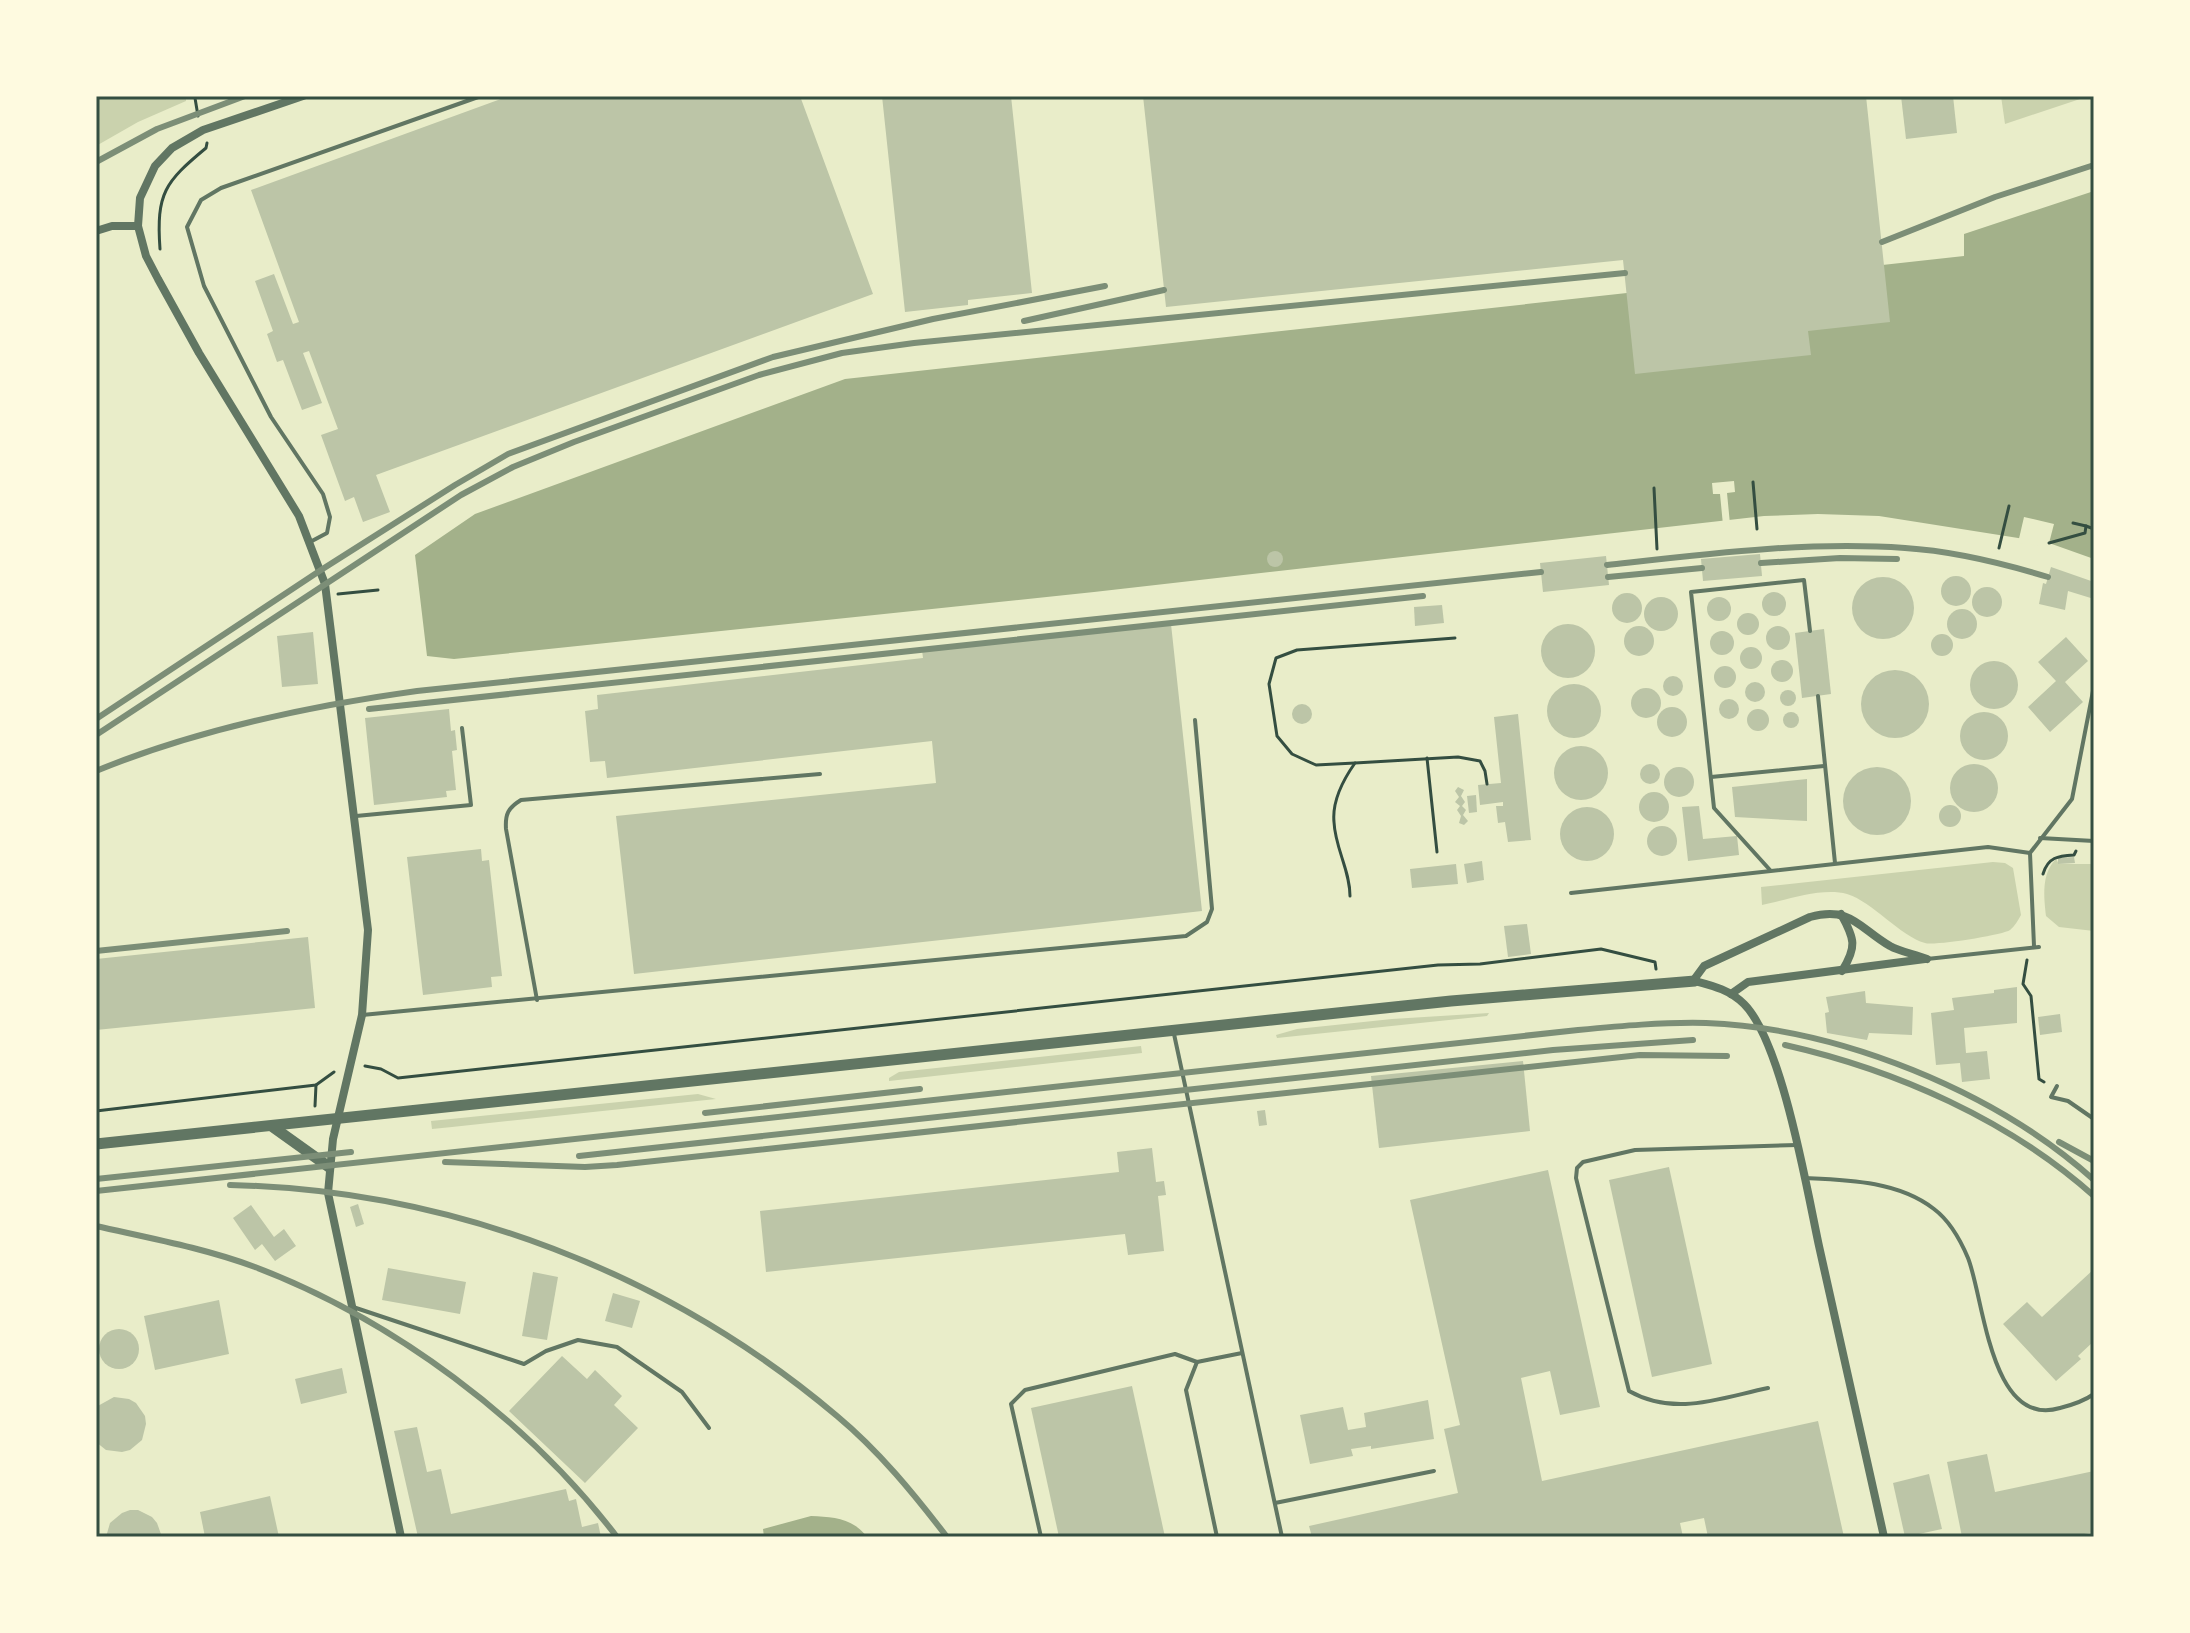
<svg xmlns="http://www.w3.org/2000/svg" width="2190" height="1633" font-family="Helvetica,sans-serif">
  <style>
    .green { fill: #cad2ad }
    .water { fill: #a3b18a }
    .pier { fill: #e9edc9 }
    .building { fill: #bcc5a7 }
    .lines { fill: none; stroke-linecap: round; stroke-linejoin: round }
    .path { stroke: #344e41; stroke-width: 3 }
    .service { stroke: #617663; stroke-width: 4 }
    .minor { stroke: #617663; stroke-width: 8 }
    .tertiary { stroke: #617663; stroke-width: 11 }
    .rail { stroke: #7c8e77; stroke-width: 6 }
    .neatline { fill: none; stroke: #344e41; stroke-width: 3 }
  </style>
  <rect width="100%" height="100%" fill="#e9edc9"/>
  <g class="green">
    <path d="M96,96H186V101L138,122L96,146Z"/>
    <path d="M2001,96H2089L2005,124Z"/>
    <path d="M2056,859L2059,864H2094V931L2059,927L2046,916C2044,897 2041,874 2056,859Z"/>
    <path d="M1993,862L2005,863L2013,868L2021,915C2018,920 2015,926 2010,930C2003,935 1934,946 1925,943C1900,936 1873,902 1847,894C1822,887 1787,900 1762,905L1761,887Z"/>
    <path d="M1489,1013L1487,1016L1277,1038L1276,1035L1297,1029L1392,1019Z"/>
    <path d="M1141,1046L1142,1053L889,1081V1078L899,1072Z"/>
    <path d="M698,1094L716,1099L452,1127L432,1129L431,1121Z"/>
  </g>
  <g class="water">
    <path d="M2094,191V559L2049,543L1879,516L1818,514L1764,516L1094,592L454,659L427,656L415,555L475,514L845,379L1964,256V234Z"/>
    <path d="M811,1516C833,1517 853,1518 867,1537H764L763,1529Z"/>
  </g>
  <g class="pier">
    <path d="M1734,481L1735,492L1727,493L1730,524L1723,525L1720,494H1713L1712,483Z"/>
    <path d="M2024,517L2054,524L2048,547L2018,543Z"/>
  </g>
  <g class="building">
    <path d="M509,96H800L873,294L376,475L390,512L363,522L354,497L345,501L321,435L338,429L309,351L303,353L322,403L302,410L283,360L277,362L267,334L273,331L255,281L274,274L293,324L299,322L251,190Z"/>
    <path d="M882,96H1011L1032,293L968,300V305L905,312Z"/>
    <path d="M1143,96H1866L1890,322L1808,331L1811,355L1635,374L1623,260L1166,307Z"/>
    <path d="M1901,96H1953L1957,133L1906,139Z"/>
    <circle cx="1275" cy="559" r="8"/>
    <path d="M1760,554L1762,576L1703,581L1701,559Z"/>
    <path d="M1606,556L1609,585L1543,592L1540,563Z"/>
    <path d="M2051,567L2094,582V599L2068,591L2065,610L2039,604L2043,583L2046,584Z"/>
    <circle cx="1956" cy="591" r="15"/>
    <circle cx="1883" cy="608" r="31"/>
    <circle cx="1987" cy="602" r="15"/>
    <circle cx="1774" cy="604" r="12"/>
    <circle cx="1627" cy="608" r="15"/>
    <circle cx="1661" cy="614" r="17"/>
    <circle cx="1719" cy="609" r="12"/>
    <path d="M1442,605L1444,623L1415,626L1414,607Z"/>
    <circle cx="1962" cy="624" r="15"/>
    <circle cx="1748" cy="624" r="11"/>
    <circle cx="1568" cy="651" r="27"/>
    <path d="M1171,624L1202,911L634,974L616,816L936,783L932,741L607,778L605,761L590,762L585,711L598,709L597,695L923,658L922,650Z"/>
    <circle cx="1778" cy="638" r="12"/>
    <circle cx="1639" cy="641" r="15"/>
    <path d="M1824,629L1831,694L1802,698L1795,633Z"/>
    <circle cx="1722" cy="643" r="12"/>
    <path d="M313,632L318,684L282,687L277,636Z"/>
    <circle cx="1942" cy="645" r="11"/>
    <path d="M2066,637L2088,661L2065,682L2083,702L2050,732L2028,707L2056,681L2038,662Z"/>
    <circle cx="1751" cy="658" r="11"/>
    <circle cx="1782" cy="671" r="11"/>
    <circle cx="1994" cy="685" r="24"/>
    <circle cx="1725" cy="677" r="11"/>
    <circle cx="1895" cy="704" r="34"/>
    <circle cx="1673" cy="686" r="10"/>
    <circle cx="1755" cy="692" r="10"/>
    <circle cx="1574" cy="711" r="27"/>
    <circle cx="1646" cy="703" r="15"/>
    <circle cx="1788" cy="698" r="8"/>
    <circle cx="1729" cy="709" r="10"/>
    <circle cx="1302" cy="714" r="10"/>
    <circle cx="1672" cy="722" r="15"/>
    <path d="M449,709L451,731L455,730L457,750L452,751L456,790L446,791L447,797L374,805L365,718Z"/>
    <circle cx="1758" cy="720" r="11"/>
    <circle cx="1984" cy="736" r="24"/>
    <circle cx="1791" cy="720" r="8"/>
    <path d="M1518,714L1531,840L1508,842L1505,822L1498,823L1496,806H1503V802L1480,805L1478,785L1501,783L1494,717Z"/>
    <circle cx="1581" cy="773" r="27"/>
    <circle cx="1650" cy="774" r="10"/>
    <circle cx="1974" cy="788" r="24"/>
    <circle cx="1877" cy="801" r="34"/>
    <circle cx="1679" cy="782" r="15"/>
    <path d="M1807,779V821L1735,817L1732,787Z"/>
    <path d="M1458,787L1464,790L1461,796L1465,802L1462,806L1466,810L1463,815L1468,821L1464,825L1459,823L1461,816L1457,810L1460,806L1455,802L1459,797L1455,791Z"/>
    <circle cx="1654" cy="807" r="15"/>
    <path d="M1476,795L1477,812L1469,813L1467,796Z"/>
    <circle cx="1950" cy="816" r="11"/>
    <path d="M1699,806L1703,839L1737,836L1739,855L1688,861L1682,807Z"/>
    <circle cx="1587" cy="834" r="27"/>
    <circle cx="1662" cy="841" r="15"/>
    <path d="M481,849L482,861L489,860L502,976L491,977L492,987L423,995L407,857Z"/>
    <path d="M2074,857L2075,863L2058,864V858Z"/>
    <path d="M1482,861L1484,880L1467,883L1464,864Z"/>
    <path d="M1456,864L1458,884L1412,888L1410,869Z"/>
    <path d="M1527,924L1531,954L1508,957L1504,926Z"/>
    <path d="M308,937L315,1008L96,1030V959Z"/>
    <path d="M2017,987V1023L1964,1028L1966,1053L1987,1051L1990,1079L1962,1082L1960,1063L1936,1065L1931,1013L1954,1010L1952,998L1994,993V990Z"/>
    <path d="M1865,991L1866,1003L1913,1007L1912,1035L1869,1033L1867,1040L1827,1033L1825,1013L1829,1012L1826,997Z"/>
    <path d="M2060,1014L2062,1032L2040,1035L2038,1017Z"/>
    <path d="M1523,1061L1530,1131L1379,1148L1371,1076Z"/>
    <path d="M1265,1110L1267,1125L1259,1126L1257,1111Z"/>
    <path d="M1152,1148L1156,1182L1164,1181L1166,1195L1158,1196L1164,1251L1128,1255L1125,1234L766,1272L760,1211L1119,1172L1117,1152Z"/>
    <path d="M1669,1167L1712,1364L1652,1377L1609,1180Z"/>
    <path d="M1548,1170L1600,1407L1560,1415L1550,1371L1521,1378L1542,1481L1818,1421L1844,1537H1708L1704,1518L1680,1523L1683,1537H1312L1309,1526L1458,1493L1444,1429L1460,1425L1410,1200Z"/>
    <path d="M358,1204L364,1224L356,1227L350,1207Z"/>
    <path d="M251,1205L274,1237L284,1229L296,1246L275,1261L262,1244L255,1250L233,1218Z"/>
    <path d="M388,1268L466,1282L460,1314L382,1300Z"/>
    <path d="M2094,1269V1341L2078,1356L2081,1359L2056,1381L2003,1324L2027,1302L2042,1317Z"/>
    <path d="M533,1272L558,1277L547,1340L522,1336Z"/>
    <path d="M613,1293L640,1301L632,1328L605,1321Z"/>
    <path d="M219,1300L229,1354L155,1370L144,1316Z"/>
    <circle cx="119" cy="1349" r="20"/>
    <path d="M562,1356L587,1379L595,1370L622,1396L614,1405L638,1428L585,1483L509,1411Z"/>
    <path d="M342,1368L347,1393L301,1404L295,1379Z"/>
    <path d="M1132,1386L1165,1537H1059L1031,1408Z"/>
    <path d="M114,1397L129,1399L136,1403L145,1416L146,1424L142,1440L130,1450L122,1452L106,1450L96,1442V1407Z"/>
    <path d="M1428,1400L1434,1439L1371,1449V1446L1351,1449L1353,1456L1310,1464L1300,1415L1343,1407L1348,1430L1366,1427L1364,1413Z"/>
    <path d="M417,1427L427,1472L441,1469L451,1514L566,1489L569,1501L576,1499L582,1527L598,1523L601,1537H418L394,1431Z"/>
    <path d="M1987,1454L1995,1492L2094,1471V1532L2069,1537H1962L1947,1462Z"/>
    <path d="M1929,1474L1942,1529L1905,1537L1893,1483Z"/>
    <path d="M270,1496L279,1537H205L200,1512Z"/>
    <path d="M130,1510H138L152,1517L157,1523L162,1537H106L110,1523L122,1513Z"/>
  </g>
  <g class="lines">
    <g class="path">
      <path d="M198,116L195,98L200,96"/>
      <path d="M160,249C156,193 165,182 206,148L207,143"/>
      <path d="M1753,482L1757,529"/>
      <path d="M1654,488L1657,549"/>
      <path d="M2073,523L2086,526"/>
      <path d="M2049,543L2085,533L2086,526L2094,529"/>
      <path d="M1999,548L2009,506"/>
      <path d="M338,594L378,590"/>
      <path d="M1427,758L1437,852"/>
      <path d="M1355,763L1316,765L1292,754L1277,736L1269,684L1276,658L1297,650L1455,638"/>
      <path d="M2043,874C2048,857 2058,856 2074,855L2076,851"/>
      <path d="M1350,896C1350,870 1335,848 1334,822C1332,801 1343,780 1355,763L1458,757L1480,761L1485,771L1487,784"/>
      <path d="M2027,960L2023,984L2031,996L2039,1079L2044,1082"/>
      <path d="M365,1066L381,1069L398,1078L1438,965L1480,964L1601,949L1655,962L1656,969"/>
      <path d="M315,1106L316,1085"/>
      <path d="M96,1111L316,1085L334,1072"/>
    </g>
    <g class="service">
      <path d="M310,542L327,533L330,517L323,494L271,417L204,286L187,227L201,200L221,188L481,96"/>
      <path d="M1818,696L1835,863"/>
      <path d="M1711,777L1824,766"/>
      <path d="M356,816L471,805L462,728"/>
      <path d="M2040,838L2094,841"/>
      <path d="M1770,870L1714,808L1691,592L1804,580L1810,631"/>
      <path d="M1571,893L1988,847L2030,853"/>
      <path d="M2034,946L2030,853L2072,799L2094,686"/>
      <path d="M1927,959L2039,947"/>
      <path d="M537,1000L506,829C505,814 508,808 521,800L820,774"/>
      <path d="M362,1015L1186,936L1207,922L1212,909L1195,720"/>
      <path d="M1174,1034L1282,1537"/>
      <path d="M2057,1086L2051,1097L2068,1101L2094,1119"/>
      <path d="M1804,1178C1848,1180 1898,1181 1934,1209C1950,1221 1960,1239 1968,1258C1984,1298 1990,1429 2060,1408C2072,1405 2084,1401 2094,1394"/>
      <path d="M353,1307L524,1364L546,1351L578,1340L617,1347L682,1392L709,1428"/>
      <path d="M1197,1362L1186,1390L1217,1537"/>
      <path d="M1768,1388C1720,1398 1675,1417 1629,1391L1576,1178L1577,1168L1583,1162L1635,1150L1797,1145"/>
      <path d="M1275,1503L1434,1471"/>
      <path d="M1041,1537L1011,1404L1025,1390L1175,1354L1197,1362L1242,1353"/>
    </g>
    <g class="minor">
      <path d="M303,96L203,130L172,148L155,166L140,198L138,226L146,256L158,279L199,353L299,516L325,584L368,930L362,1015L333,1139L328,1193L401,1537"/>
      <path d="M96,231L112,226H138"/>
      <path d="M1841,914C1855,939 1857,947 1842,971"/>
      <path d="M1693,981L1704,966L1810,917C1851,906 1859,928 1890,946C1901,952 1915,954 1927,959"/>
      <path d="M1695,981C1714,986 1730,990 1744,1004C1782,1042 1807,1190 1819,1246C1841,1343 1862,1440 1884,1537"/>
      <path d="M1731,994L1748,982L1925,959"/>
    </g>
    <g class="tertiary">
      <path d="M273,1127L329,1167"/>
      <path d="M96,1144L1451,1001L1695,981"/>
    </g>
    <g class="rail">
      <path d="M96,162L157,129L245,96"/>
      <path d="M1882,242L1995,197L2094,165"/>
      <path d="M1024,321L1164,290"/>
      <path d="M1761,563L1840,558L1897,559"/>
      <path d="M1607,565C1705,554 1806,541 1905,548C1953,551 2002,563 2048,577"/>
      <path d="M1608,577L1702,568"/>
      <path d="M369,709L1423,596"/>
      <path d="M96,719L321,570L455,485L508,454L773,357L933,319L1105,286"/>
      <path d="M96,735L461,495L513,467L574,442L759,375L842,353L914,343L1625,273"/>
      <path d="M96,771C198,729 309,706 417,691L1541,572"/>
      <path d="M96,951L287,931"/>
      <path d="M1785,1045C1896,1070 2009,1120 2094,1196"/>
      <path d="M705,1113L920,1089"/>
      <path d="M2059,1142L2094,1161"/>
      <path d="M579,1156L1553,1050L1693,1040"/>
      <path d="M445,1162L585,1167L617,1165L1640,1055L1727,1056"/>
      <path d="M96,1179L351,1152"/>
      <path d="M230,1185C452,1190 668,1273 837,1416C879,1451 914,1494 947,1537"/>
      <path d="M96,1191L1578,1030C1620,1026 1663,1022 1706,1023C1839,1028 1995,1091 2094,1180"/>
      <path d="M96,1226C149,1238 204,1248 255,1267C392,1319 528,1420 617,1537"/>
    </g>
  </g>
  <rect width="2190" height="1633" fill="none" stroke="#fefae0" stroke-width="196"/>
  <rect x="98" y="98" width="1994" height="1437" class="neatline"/>
</svg>
